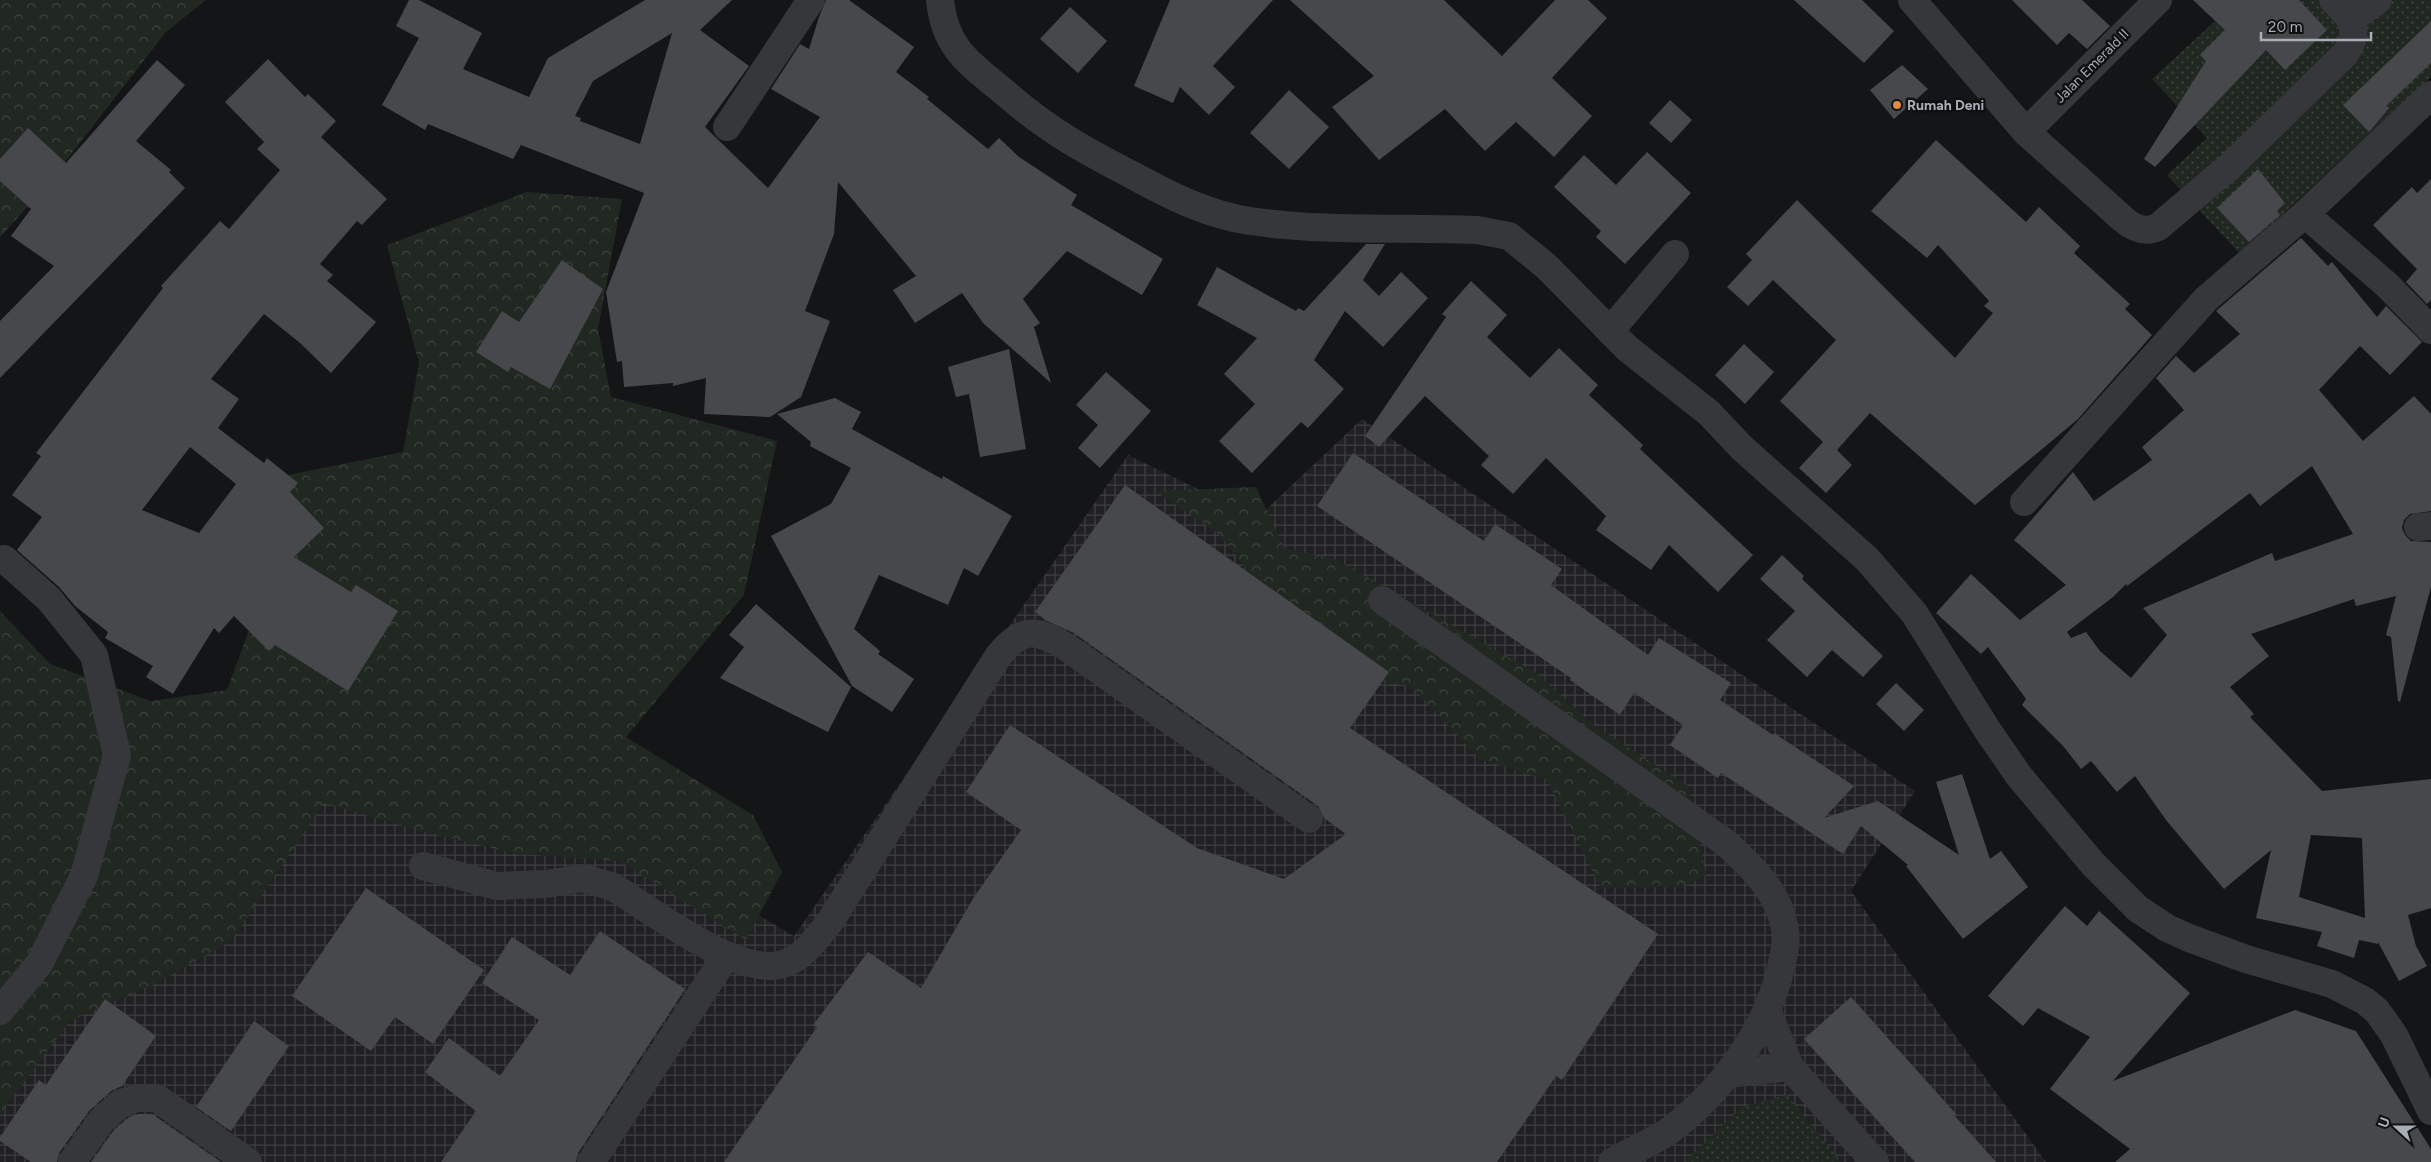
<svg xmlns="http://www.w3.org/2000/svg" width="2431" height="1162" font-family="Figtree,sans-serif">
  <style>
    .industrial { fill: url(#industrial-grid) }
    .grass { fill: url(#grass-dots) }
    .forest { fill: url(#forest-crowns) }
    .building { fill: #46484b; fill-rule: evenodd }
    .lines { fill: none; stroke-linecap: round; stroke-linejoin: round }
    .minor { stroke: #36373a; stroke-width: 28 }
    .poi-dot { fill: #de8b45; stroke: #0f1011; stroke-width: 2 }
    .labels { text-anchor: middle; dominant-baseline: central; stroke-width: 5; stroke-linejoin: round; paint-order: stroke }
    .street-label { font-size: 14px; fill: #a8aeb5; stroke: #0f1011 }
    .poi-label { font-size: 14px; font-weight: bold; fill: #a8aeb5; stroke: #0f1011; text-anchor: start }
  </style>
  <defs>
    <pattern id="industrial-grid" width="8" height="8" patternUnits="userSpaceOnUse" patternTransform="scale(1.25)"><rect width="8" height="8" fill="#212123"/><path d="M0 4h8M4 0v8" fill="none" stroke="#3e3f41"/></pattern>
    <pattern id="grass-dots" width="8" height="8" patternUnits="userSpaceOnUse" patternTransform="scale(1.25)"><rect width="8" height="8" fill="#212821"/><path d="M2 2h.1M6 6h.1" fill="none" stroke="#3e453f" stroke-width="1.8" stroke-linecap="round"/></pattern>
    <pattern id="forest-crowns" width="20" height="18" patternUnits="userSpaceOnUse" patternTransform="scale(1.25)"><rect width="20" height="18" fill="#212821"/><path d="M2 6a3 3 0 1 1 6 0M12 15a3 3 0 1 1 6 0" fill="none" stroke="#3e453f"/></pattern>
  </defs>
  <rect width="100%" height="100%" fill="#141516"/>
  <path class="industrial" d="M1362,419L1915,791L1851,891L2046,1162H0V1073L387,697L794,936L1128,455L1257,518Z"/>
  <g class="grass">
    <path d="M2238,0H2431V77L2240,254L2167,175L2207,138L2152,79Z"/>
    <path d="M1787,1095L1841,1162H1685L1742,1107Z"/>
  </g>
  <g class="forest">
    <path d="M0,0H206L166,32L44,189L0,237Z"/>
    <path d="M527,192L622,199L598,329L611,397L777,441L744,595L626,737L753,815L782,872L746,940L619,861L516,854L421,831L324,803L231,941L159,982L70,1021L0,1114V611L50,664L151,701L227,690L270,573L288,475L403,452L419,363L387,245Z"/>
    <path d="M1256,487L1284,548L1337,560L1536,673L1595,726L1688,786L1706,875L1682,887L1601,888L1547,780L1479,759L1412,687L1351,675L1292,629L1219,534L1155,491Z"/>
  </g>
  <g class="building">
    <path d="M409,0H419L482,33L463,69L529,97L548,58L645,0H732L700,30L749,66L705,127L768,188L820,117L771,89L800,44L809,49L819,17L826,0H849L914,47L896,72L929,97L927,99L988,149L999,138L1019,157L1077,195L1071,205L1163,259L1142,295L1067,251L1023,299L1040,323L1034,327L1051,383L983,323L962,293L915,323L893,290L916,276L838,182L834,234L805,311L830,321L801,397L770,417L704,414L706,378L673,386V383L624,387L622,361L617,362L606,292L644,193L521,145L513,159L428,124L425,130L382,105L419,38L396,26ZM672,33L640,144L580,121L581,118L575,116L593,81Z"/>
    <path d="M1170,0H1273L1213,66L1235,87L1209,115L1180,87L1173,103L1134,86Z"/>
    <path d="M1290,0H1444L1502,56L1555,0H1588L1607,18L1552,78L1592,116L1554,157L1516,122L1485,151L1445,109L1379,160L1332,107L1374,76Z"/>
    <path d="M1794,0H1862L1894,31L1864,63Z"/>
    <path d="M2012,0H2082L2110,26L2087,49L2069,33L2057,45Z"/>
    <path d="M2193,0H2299L2327,30L2285,70L2266,50L2155,167L2144,159L2206,61L2200,55L2225,30Z"/>
    <path d="M1070,7L1107,41L1078,73L1040,39Z"/>
    <path d="M2431,21V63L2386,106L2389,108L2369,132L2343,105Z"/>
    <path d="M268,59L305,97L308,94L336,121L321,137L387,199L362,225L357,221L320,264L333,275L327,281L376,322L331,373L300,343L264,314L211,379L239,399L218,428L264,463L267,458L298,483L290,492L324,528L294,557L351,592L356,585L398,611L348,691L275,645L269,651L234,616L219,633L214,628L173,694L146,677L153,666L105,638L108,632L75,606L59,587L17,550L42,517L12,495L41,456L36,453L163,288L161,286L220,221L229,229L280,170L257,149L264,142L225,102ZM190,447L236,484L199,533L142,510Z"/>
    <path d="M157,60L185,85L136,141L171,170L169,172L185,188L0,378V321L54,266L11,236L31,209L0,181V159L28,128L66,163Z"/>
    <path d="M1902,65L1928,89L1894,119L1870,90Z"/>
    <path d="M1289,90L1329,127L1289,169L1250,133Z"/>
    <path d="M1670,100L1692,120L1671,143L1649,123Z"/>
    <path d="M1936,140L2026,222L2039,207L2080,246L2074,253L2130,304L2125,309L2152,335L2078,419L1975,505L1870,413L1837,450L1852,465L1826,493L1799,468L1823,442L1780,401L1836,340L1773,280L1748,306L1727,287L1752,260L1746,254L1797,200L1955,358L1993,313L1984,306L1989,301L1938,245L1927,258L1871,211Z"/>
    <path d="M1647,152L1691,193L1625,264L1596,237L1601,231L1554,187L1584,155L1616,185Z"/>
    <path d="M2258,169L2285,203L2277,211L2280,215L2249,242L2217,208Z"/>
    <path d="M2431,179V300L2427,304L2406,282L2417,269L2373,225L2412,187L2417,193Z"/>
    <path d="M2301,238L2328,266L2332,262L2377,317L2386,306L2422,342L2390,375L2360,346L2319,390L2363,441L2414,396L2431,414V511L2410,514L2404,520L2402,528L2405,535L2411,541L2431,542V587L2400,702L2398,701L2391,637L2386,635L2396,596L2356,606L2354,599L2251,634L2269,656L2230,687L2254,714L2250,717L2322,791L2431,779V908L2408,915L2416,946L2427,966L2399,981L2378,942V944L2359,940L2354,958L2317,946L2322,932L2256,918L2271,850L2224,889L2166,820L2135,776L2117,792L2091,761L2081,769L2064,747L2022,705L2026,699L1988,647L1981,654L1936,613L1971,574L2020,620L2066,585L2014,540L2073,472L2094,501L2152,460L2142,447L2184,410L2156,378L2176,356L2194,373L2240,334L2216,311ZM2312,466L2353,534L2275,561L2272,553L2143,608L2167,635L2131,678L2100,651L2086,632L2071,638L2067,632L2113,597L2126,584L2127,586L2250,493L2260,506ZM2311,835L2362,838L2365,918L2299,897Z"/>
    <path d="M1366,244H1385L1363,280L1379,296L1401,272L1428,298L1383,347L1345,311L1314,360L1344,389L1308,428L1301,422L1252,473L1219,441L1255,404L1224,374L1257,338L1197,305L1217,267L1296,311L1298,308L1304,311Z"/>
    <path d="M562,260L603,289L550,389L511,367L508,372L476,352L502,311L519,322Z"/>
    <path d="M1471,281L1507,315L1487,337L1530,378L1559,348L1598,385L1589,395L1643,445L1640,449L1753,555L1718,592L1669,545L1651,570L1596,530L1606,516L1546,458L1513,494L1481,465L1489,456L1425,396L1379,447L1365,436L1446,317L1442,314Z"/>
    <path d="M1744,344L1774,372L1745,404L1715,375Z"/>
    <path d="M1009,349L1026,449L980,457L969,394L956,397L948,367Z"/>
    <path d="M1106,372L1151,411L1100,468L1078,448L1098,425L1076,405Z"/>
    <path d="M835,398L861,412L852,429L942,479L943,476L1012,516L978,576L964,568L948,605L879,575L854,629L880,651L878,654L914,679L892,712L852,686L771,536L831,504L851,468L810,446L811,442L777,414Z"/>
    <path d="M1353,453L1484,541L1495,524L1562,569L1551,585L1648,655L1659,638L1731,683L1720,700L1773,735L1774,733L1854,786L1824,818L1878,801L1959,855L1936,782L1962,774L1990,859L2001,851L2028,887L1963,939L1906,866L1908,865L1861,826L1843,854L1721,773L1718,778L1670,745L1683,725L1634,693L1620,715L1570,680L1571,678L1317,506Z"/>
    <path d="M1125,485L1389,672L1350,728L1658,934L1562,1080L1556,1076L1497,1162H724L817,1027L813,1025L868,952L921,988L974,897L1021,830L966,792L1010,725L1197,848L1284,879L1346,834L1324,818L1318,806L1074,633L1047,621L1035,612Z"/>
    <path d="M1782,555L1804,576L1802,579L1883,656L1863,677L1832,650L1807,677L1767,640L1795,611L1760,579Z"/>
    <path d="M756,604L851,687L828,732L720,678L744,647L729,635Z"/>
    <path d="M1896,683L1924,710L1904,731L1876,704Z"/>
    <path d="M366,888L484,970L433,1044L395,1017L371,1051L292,996Z"/>
    <path d="M2065,906L2087,926L2099,911L2190,993L2113,1081L2295,1010L2356,1031L2431,1149V1162H2115L2130,1149L2050,1089L2090,1037L2038,1008L2023,1026L1988,996Z"/>
    <path d="M600,931L685,989L578,1153L576,1162H441L476,1111L425,1072L449,1038L500,1076L539,1020L482,983L512,937L570,975Z"/>
    <path d="M1851,997L1956,1114L1954,1115L1996,1162H1915L1804,1039Z"/>
    <path d="M105,999L156,1036L122,1086L111,1091L89,1111L59,1153L57,1162H31L0,1141V1137L39,1080L46,1085Z"/>
    <path d="M254,1021L289,1046L231,1131L196,1107Z"/>
    <path d="M139,1114H152L221,1162H91L114,1130L129,1117Z"/>
  </g>
  <g class="lines">
    <g class="minor">
      <path d="M940,0C945,52 974,66 1010,97C1052,133 1086,151 1134,176C1171,196 1208,215 1250,221C1325,232 1402,227 1477,230L1509,236L1546,266L1628,349L1709,413L1742,448L1867,559L1914,613L1988,731L2019,776L2093,864L2138,909L2167,928L2189,938L2246,959L2332,984L2365,1001L2377,1011L2394,1035L2431,1111"/>
      <path d="M1912,0L2026,132L2124,220C2135,229 2145,233 2158,227L2229,167L2345,54C2361,30 2353,19 2333,0"/>
      <path d="M2351,20L2378,0"/>
      <path d="M727,127L811,0"/>
      <path d="M2026,132L2158,0"/>
      <path d="M2305,214L2387,285L2431,330"/>
      <path d="M1610,331L1675,254"/>
      <path d="M2024,502L2206,299L2305,214L2431,95"/>
      <path d="M2418,527L2431,526"/>
      <path d="M1382,600L1726,843C1752,867 1780,893 1785,930C1787,942 1784,955 1781,967C1767,1031 1721,1092 1669,1131C1652,1143 1630,1151 1612,1162"/>
      <path d="M423,866L497,886L546,884L583,878L613,887C653,911 734,975 780,965C802,960 816,939 829,923L999,655C1023,627 1035,629 1065,646L1309,819"/>
      <path d="M0,1011L39,964L84,876L117,755L94,655L49,599L4,559"/>
      <path d="M1768,1012L1790,1067L1875,1162"/>
      <path d="M1728,1074L1790,1067"/>
      <path d="M72,1162L102,1120L121,1103L137,1098H157L248,1162"/>
      <path d="M591,1162L726,956"/>
    </g>
  </g>
  <circle class="poi-dot" cx="1897" cy="105" r="5"/>
  <g class="labels">
    <g class="street-label">
      <text transform="translate(2092 66) rotate(-45)">Jalan Emerald II</text>
    </g>
    <g class="poi-label">
      <text x="1907" y="105">Rumah Deni</text>
    </g>
  </g>
  <g transform="translate(2396 1127) rotate(291)" stroke="#0f1011" stroke-width="4" paint-order="stroke">
  <path d="M0-4L9 19L0 12L-9 19Z" fill="#a8aeb5"/>
  <text y="-8" font-size="14" font-weight="bold" text-anchor="middle" fill="#a8aeb5">U</text>
  </g>
  <path d="M2261 32v8h110v-8" fill="none" stroke="#a8aeb5" stroke-width="2.5"/>
  <text x="2268" y="32" font-size="15" fill="#a8aeb5" stroke="#0f1011" stroke-width="4" paint-order="stroke">20 m</text>
</svg>
